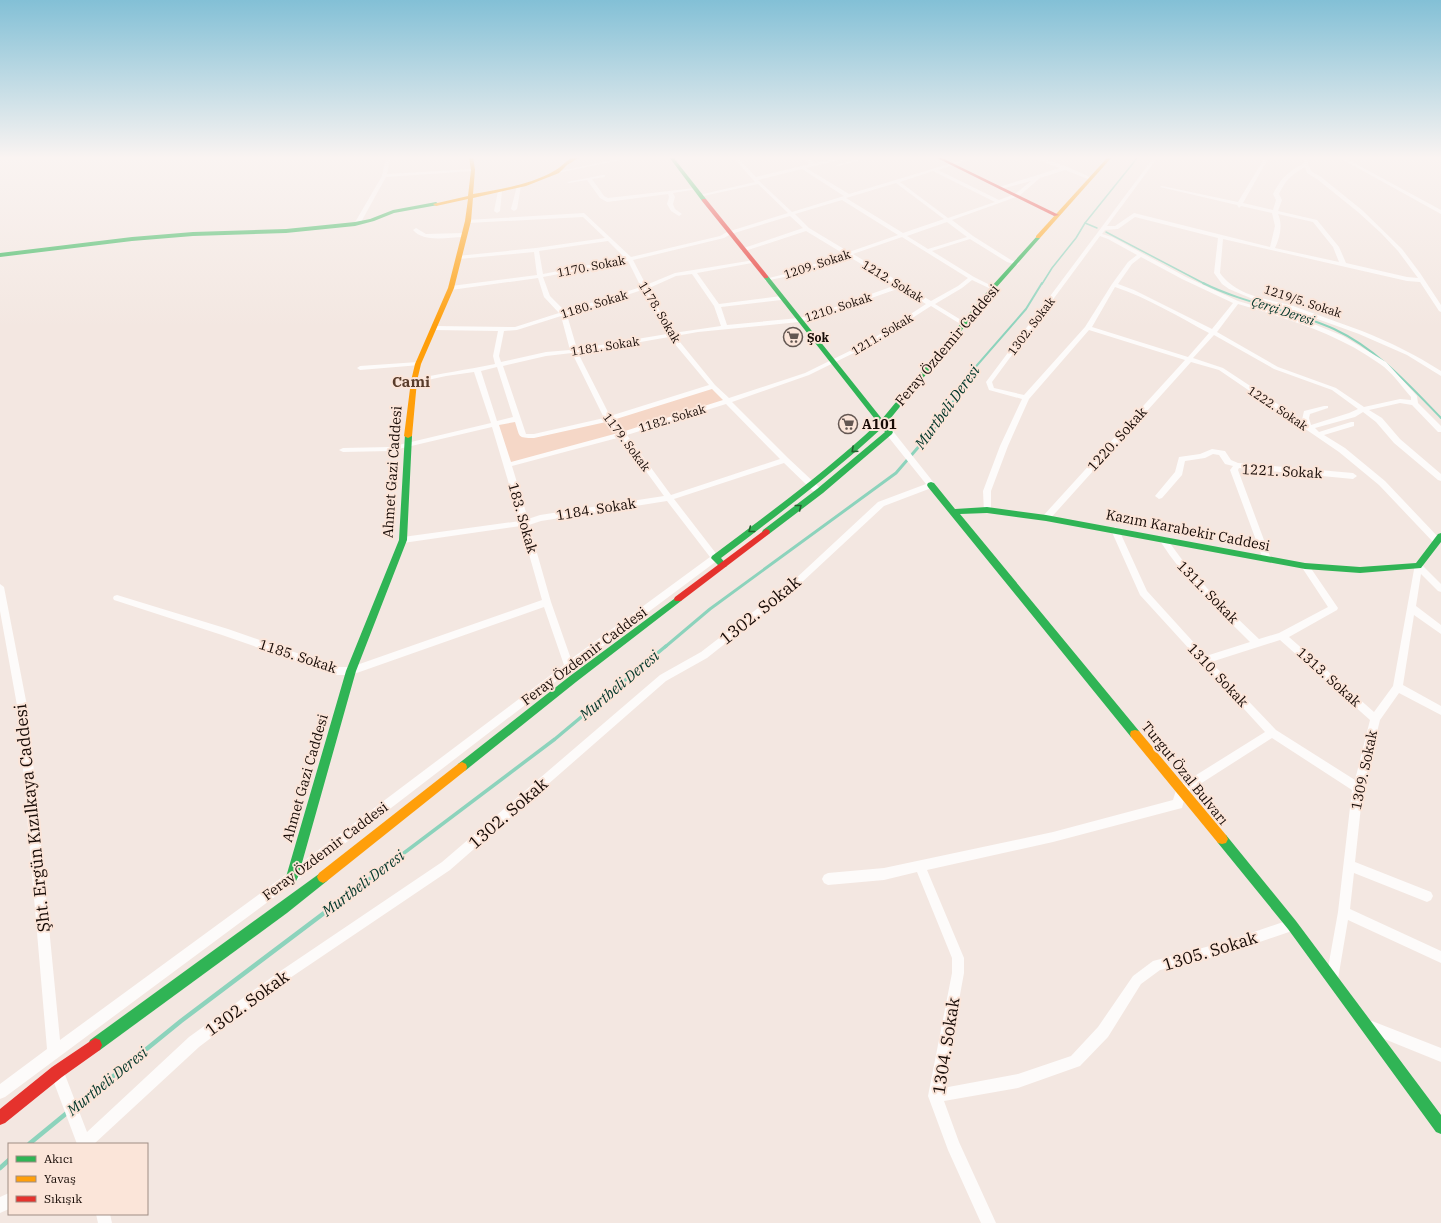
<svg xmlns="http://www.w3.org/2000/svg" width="1441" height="1223" font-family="'IBM Plex Serif',serif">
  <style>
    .green { fill: #f5d7c7 }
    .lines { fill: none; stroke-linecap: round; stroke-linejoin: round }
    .stream-far4 { stroke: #8cd3bc; stroke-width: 1.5 }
    .stream-far3 { stroke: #8cd3bc; stroke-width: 2 }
    .stream-far2 { stroke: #8cd3bc; stroke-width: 3 }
    .stream-far1 { stroke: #8cd3bc; stroke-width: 3.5 }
    .stream { stroke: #8cd3bc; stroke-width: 4.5 }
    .street { fill: #fdfbfa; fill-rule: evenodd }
    .fast { fill: #30b455; fill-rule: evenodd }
    .slow { fill: #ff9f0a; fill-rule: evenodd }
    .jam { fill: #e5322d; fill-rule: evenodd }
    .oneway { stroke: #235f2d }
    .labels { text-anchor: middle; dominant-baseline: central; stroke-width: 4; stroke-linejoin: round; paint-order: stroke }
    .far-street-label { font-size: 12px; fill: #160a05; stroke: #fbe5d9 }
    .far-poi-label { font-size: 12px; font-weight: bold; fill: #160a05; stroke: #fbe5d9; text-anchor: start }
    .far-water-label { font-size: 13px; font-style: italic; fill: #013529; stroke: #fbe5d9 }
    .street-label { font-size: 14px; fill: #160a05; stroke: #fbe5d9 }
    .poi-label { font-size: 14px; font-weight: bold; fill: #160a05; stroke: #fbe5d9; text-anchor: start }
    .far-district-label { font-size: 15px; font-weight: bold; fill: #593c2b; stroke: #fbe5d9 }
    .water-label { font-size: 15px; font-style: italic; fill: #013529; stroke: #fbe5d9 }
    .near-street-label { font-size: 17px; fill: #160a05; stroke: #fbe5d9 }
  </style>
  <rect width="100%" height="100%" fill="#f3e7e1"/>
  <path class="green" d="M713,386L727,402L622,433L508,465L494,424L516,419L527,437L608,419Z"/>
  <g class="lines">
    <g class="stream-far4">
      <path d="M1085,223L1097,228"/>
      <path d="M1106,232L1205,284"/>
      <path d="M1042,284L1052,268L1076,238L1085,223L1138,157"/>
    </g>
    <g class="stream-far3">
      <path d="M1203,283C1245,304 1292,310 1334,329C1377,349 1409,385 1441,418"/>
      <path d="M921,445L941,421L972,371L1026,309L1042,283"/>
    </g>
    <path class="stream-far2" d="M665,647L710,609L896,473L921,444"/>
    <path class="stream-far1" d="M339,902L555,739L666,646"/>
    <g class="stream">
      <path d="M74,1108L181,1021L340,901"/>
      <path d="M29,1144L68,1112"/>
      <path d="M0,1168L9,1160"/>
    </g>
    <g class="street">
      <path d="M403,157H418L390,160L387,174L473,169L475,170L473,171L386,177L360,224L355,225L354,224L382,176L386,158Z"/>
      <path d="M628,157H635L557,173L555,172Z"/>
      <path d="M693,157H704L674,161L672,160Z"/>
      <path d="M733,157H737L756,177L810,164L801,157H805L815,163L842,157H848V158L806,168L849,194L972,157H977L938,170L999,200L1015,194L1031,181L1001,189L999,188V187L1060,168L1033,158V157H1038L1068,167L1092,178L1088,179L1065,170L1040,178L1019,196L952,220L973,236L1011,260L1020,263L1017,265L1007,262L970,239L932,251L974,277L996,288L991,289L972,280L962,288L935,304L966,323V325H962L931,306L872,344L809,375L732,402L788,458L819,487L820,489L819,491H813L784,463L674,499L718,556L719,558L718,560L572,669L296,881L5,1097L0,1099V1084L47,1049L18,711L0,611V584L4,587L28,711L60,1040L288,873L564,665L544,607L351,675H337L222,635L114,600L113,598L114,596L117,595L228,629L337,667H351L542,600L521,526L403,543L399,540L403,537L520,521L492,427L390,451L343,452L339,450L343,448L390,447L491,423L474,372L446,376L414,383L411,381L412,380C439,373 468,370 495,364L493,356L498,331L435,330L432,328L435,326L515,327L559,313L544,297L538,278L451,290L448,288L451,286L537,275L534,252L459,259L456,257L457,256L536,248L605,238L583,217L468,223L466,222V220L584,213L631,257L720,236L727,232L788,213L758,184L699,197V195L755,182ZM802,169L844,196L792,212L758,180ZM933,171L995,202L948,218L900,182ZM896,183L944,219L903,233L846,198ZM842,200L898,235L849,252L809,228L795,214ZM790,216L803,228L741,249V251H745L806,231L844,254L785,274L765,279V281L789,276L848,256L896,285L816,314L799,318L727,325L721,307L781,300L784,298L781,296L719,304L697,273L752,263L754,262V260L675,273L646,285L633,260L724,238L731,234ZM947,222L967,237L928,249L907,236ZM902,237L968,278L958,286L931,301L853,254ZM608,241L625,258L543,274L539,251ZM628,261L641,287L565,311L550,296L543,277ZM692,274L714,306L721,326L673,333L647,289L676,276ZM900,288L926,304L868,342L805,373L729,398L715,385L675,336L698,332L799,322L820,316ZM642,290L667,334L577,349L567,315ZM561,316L570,350L546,352L501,362L499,356L504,331L517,330ZM669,337L709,385L610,416L578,353ZM572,353L604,418L534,434H526L503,366L546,356ZM497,367L513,417L497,421L481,371ZM712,389L723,400L625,431L613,420ZM726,404L780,459L671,495L627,435ZM515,422C520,437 517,438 534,438L606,422L618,433L511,462L499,425ZM621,437L664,496L540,515L528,519L512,466ZM667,501L710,557L571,659L551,602L529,525L541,521Z"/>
      <path d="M866,157H872L838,166L836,165Z"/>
      <path d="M1154,157H1158L1107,226H1115L1134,213L1270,247L1275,226L1272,213L1241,206L1239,208L1237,205L1160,187L1162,186L1238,202L1265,157H1269L1243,203L1273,210L1276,200L1273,194C1282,177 1287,173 1304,163L1305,157H1309L1308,164L1311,171L1321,177L1362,210L1402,249L1420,273L1441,305V312L1439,311L1420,282L1407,281L1223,239L1220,273C1237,297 1267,298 1293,306C1316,314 1339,323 1362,331C1390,342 1416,355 1441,371V376L1407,355L1359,334L1287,308L1260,302L1229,289L1222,284L1214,273L1218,238L1135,217L1118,229L1105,230L1102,234L1112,237L1186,277L1238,301L1309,322L1343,336L1386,362L1417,396L1418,403L1441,426V432H1438L1412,405L1400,403L1369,410L1382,418L1400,439L1441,474V481L1438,480L1394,443L1376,422L1363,412L1355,417L1315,428L1319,432L1351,422H1354V426L1324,435L1345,448L1385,481L1440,539V543H1434L1379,485L1339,452L1219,370L1191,362L1049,520H1043L1042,518L1043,516L1185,360L1089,330L1029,399L1008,446L991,491V510L990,512H984L983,491L1000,446L1022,399L989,390L986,382ZM1305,167L1307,173L1317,179L1358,212L1381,233L1398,251L1418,278L1407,277L1346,263L1339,247L1317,220L1278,211L1282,200L1279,194C1285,181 1292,174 1305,167ZM1278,214L1313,222L1333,247L1339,262L1275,248C1280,237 1283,225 1278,214ZM1100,236L1108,239L1137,255L1128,262L1112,284L1085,327L1024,395L994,388L992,382ZM1141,257L1182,279L1233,303L1212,329L1134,290L1118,284L1132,264ZM1115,287C1148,298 1179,317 1209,333L1188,357L1092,327ZM1238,304C1288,319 1337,333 1380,364C1392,372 1402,387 1411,397V400L1400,399L1364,407L1336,388L1278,367L1217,332ZM1214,335L1274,369L1332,390L1358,409L1349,413L1311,425L1309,418L1310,414L1328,408V406H1324L1304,411L1302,420L1223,368L1193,358Z"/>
      <path d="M1338,157H1343L1441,210V214Z"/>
      <path d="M603,175H605V177L592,179L604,196L608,198L695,188L697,189L673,193L675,197L673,204L675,209L682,214L679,216L671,211L667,204L669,197L668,194L607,202L600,198L587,180L569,183L567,182Z"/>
      <path d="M519,185L521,186L517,209L514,211L511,209L517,186Z"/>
      <path d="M500,190L502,191L500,211L497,213L494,211L498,191Z"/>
      <path d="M416,228L426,234L464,233L467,235L464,237C448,237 424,243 413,230Z"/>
      <path d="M418,362L420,363V365L360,370L357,368L360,366Z"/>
      <path d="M886,430H892L934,483L935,485L934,487L884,506L799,585L707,658L666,681L450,870L287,980L199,1047L94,1144H77L50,1072L52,1067L57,1065L62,1067L87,1132L189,1037L279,972L442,862L660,675L701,652L793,581L878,502L926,484L886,434Z"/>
      <path d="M1212,449L1225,451L1231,460L1238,463L1353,473L1357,476L1353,479L1239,468L1238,470L1271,559L1267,562L1263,559L1230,470L1233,466L1225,464L1219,455L1213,454L1205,458L1185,461L1182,475L1162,498L1159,499L1155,496L1175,472L1179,457L1200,454Z"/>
      <path d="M1115,527L1119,530L1147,591L1206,656L1250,642C1218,610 1185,580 1160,541L1159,539L1160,537H1166C1191,576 1226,607 1259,639L1279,633L1328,607L1301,566L1305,563L1308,564L1338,608L1337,610L1289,637L1374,712L1393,686L1415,564H1421L1441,584V592L1438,591L1421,574L1416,606L1441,625V634L1414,615L1403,685L1441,706V715L1399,693L1380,720L1363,788L1355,862L1431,892L1433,896L1431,900L1427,902L1354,873L1350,909L1441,951V963L1348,920L1338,979L1336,983L1332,985L1328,983L1326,979L1338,912L1352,790L1272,738L1186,793L1182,808L1178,809L1053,842L927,870L964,958V973L943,1088L1018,1074L1071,1056L1098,1027L1133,976L1153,961L1225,942L1292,919L1296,921L1298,925L1296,929L1292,931L1225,954L1160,970L1141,984L1108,1037L1080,1066L1018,1088L944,1101L959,1142L996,1223H981L948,1150L928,1096L952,973V958L917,872L884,880L828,885L824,883L822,879L824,875L828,873L884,868L1053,832L1173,800L1177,787L1265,732L1140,595L1111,530ZM1280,640L1370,720L1355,780L1276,730L1211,662Z"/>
      <path d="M1372,1021L1441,1048V1062L1367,1032L1366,1027L1367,1022Z"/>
      <path d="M9,1193V1209L0,1213V1197Z"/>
      <path d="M96,1214H110L112,1223H98Z"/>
    </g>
    <g class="fast">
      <path d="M669,157H673L706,199V201H702Z"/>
      <path d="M436,202L439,204L438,205L394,213L374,221L355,226L286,233L193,236L132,241L0,257V253L132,237L193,232L286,229L355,222L370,219L393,210Z"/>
      <path d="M1038,235L1040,236V238L995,289L886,424L893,432L892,434L823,493L769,534H763L762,532L763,530L817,489L885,432L882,428C831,475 776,516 721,558L727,565L726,567H720L711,558L712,556C769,513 826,472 878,423L764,278V276H768L882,419L991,287Z"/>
      <path d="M405,434H408L412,436L407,540L356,671L298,877L296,881L292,883L288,881L286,877L346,671L399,540Z"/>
      <path d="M931,482L934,483L955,509L987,507L1046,515L1305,563L1360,567L1416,563L1438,534L1441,533V542L1421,568L1360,573L1305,569L1046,521L987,513L960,514L1139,731L1140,734L1139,737L1135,738L1131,737L928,487L927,485L928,483Z"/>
      <path d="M678,596L681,597L682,599L681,601L576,682L466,770L462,772L458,770L457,767L458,764L570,676Z"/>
      <path d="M1222,834L1226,835L1296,921L1441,1115V1134L1436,1132L1288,929L1218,843L1216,839L1218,835Z"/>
      <path d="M323,871L327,873L329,877L327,881L287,913L100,1050L95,1052L90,1050L88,1045L90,1040Z"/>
    </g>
    <g class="slow">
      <path d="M469,157H473L475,170L473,194C500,189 530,185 554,171C563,167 569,155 580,157L567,165L559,173L526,186L473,198L471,221L454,288L421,364L417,381L412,436L408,438L404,436L411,381L415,364L448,288L465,221L468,199L436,206L433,204L468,196L471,170Z"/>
      <path d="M1108,157H1112L1040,238H1036V236Z"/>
      <path d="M1135,730L1139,731L1226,835L1228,839L1226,843L1222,844L1218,843L1131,737L1130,734L1131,731Z"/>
      <path d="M462,762L466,764L467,767L466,770L327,881L323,883L319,881L317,877L319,873L458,764Z"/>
    </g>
    <g class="jam">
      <path d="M935,157H940L1059,215L1054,216Z"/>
      <path d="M702,199H706L768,276V278H764L702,201Z"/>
      <path d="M766,529L769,530L770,532L769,534L681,601H675L674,599L675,597Z"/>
      <path d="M95,1038L100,1040L102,1045L100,1050L62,1077L5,1123L0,1125V1109L52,1067Z"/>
    </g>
  </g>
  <defs><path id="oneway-chevron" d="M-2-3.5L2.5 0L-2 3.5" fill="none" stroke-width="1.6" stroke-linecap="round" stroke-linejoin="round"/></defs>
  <g class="oneway">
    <use href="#oneway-chevron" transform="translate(854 450) rotate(138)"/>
    <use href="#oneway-chevron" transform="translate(799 507) rotate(-38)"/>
    <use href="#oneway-chevron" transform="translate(751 530) rotate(142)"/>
  </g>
  <linearGradient id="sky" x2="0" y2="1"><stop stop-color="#83c0d6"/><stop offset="0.48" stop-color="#faf4f2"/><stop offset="1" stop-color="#faf4f2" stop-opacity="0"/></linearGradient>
  <rect width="1441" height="328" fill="url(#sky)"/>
  <defs>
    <symbol id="supermarket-ring" viewBox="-11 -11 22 22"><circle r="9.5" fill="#fbe5d9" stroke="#635752" stroke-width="1.5"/><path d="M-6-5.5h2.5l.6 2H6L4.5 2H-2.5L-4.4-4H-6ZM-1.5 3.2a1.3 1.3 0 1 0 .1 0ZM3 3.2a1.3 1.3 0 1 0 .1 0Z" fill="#635752"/></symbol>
  </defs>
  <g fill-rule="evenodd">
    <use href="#supermarket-ring" x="782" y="326" width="22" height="22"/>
    <use href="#supermarket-ring" x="837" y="413" width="22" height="22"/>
  </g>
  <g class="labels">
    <g class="far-street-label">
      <text transform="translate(817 264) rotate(-18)">1209. Sokak</text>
      <text transform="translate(591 266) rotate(-11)">1170. Sokak</text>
      <text transform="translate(893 281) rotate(31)">1212. Sokak</text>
      <text transform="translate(1303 301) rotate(18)">1219/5. Sokak</text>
      <text transform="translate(594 304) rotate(-17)">1180. Sokak</text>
      <text transform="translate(838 307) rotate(-18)">1210. Sokak</text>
      <text transform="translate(660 312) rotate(59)">1178. Sokak</text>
      <text transform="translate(1031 326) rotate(-53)">1302. Sokak</text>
      <text transform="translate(882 334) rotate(-31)">1211. Sokak</text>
      <text transform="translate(605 346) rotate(-9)">1181. Sokak</text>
      <text transform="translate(1278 408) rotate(34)">1222. Sokak</text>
      <text transform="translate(672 418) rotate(-17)">1182. Sokak</text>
      <text transform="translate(627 442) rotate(53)">1179. Sokak</text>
    </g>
    <g class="far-poi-label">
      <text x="807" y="337">Şok</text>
    </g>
    <g class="far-water-label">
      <text transform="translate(1283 311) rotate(18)">Çerçi Deresi</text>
    </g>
    <g class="street-label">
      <text transform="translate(947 345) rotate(-50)">Feray Özdemir Caddesi</text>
      <text transform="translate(1117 439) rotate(-48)">1220. Sokak</text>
      <text transform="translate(1282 471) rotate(3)">1221. Sokak</text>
      <text transform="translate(392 472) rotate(-86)">Ahmet Gazi Caddesi</text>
      <text transform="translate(596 509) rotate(-9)">1184. Sokak</text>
      <text transform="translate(523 518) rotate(74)">183. Sokak</text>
      <text transform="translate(1188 530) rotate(11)">Kazım Karabekir Caddesi</text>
      <text transform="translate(1208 592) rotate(46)">1311. Sokak</text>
      <text transform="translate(298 656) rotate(18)">1185. Sokak</text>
      <text transform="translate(584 656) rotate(-37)">Feray Özdemir Caddesi</text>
      <text transform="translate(1218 675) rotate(47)">1310. Sokak</text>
      <text transform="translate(1329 677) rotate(42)">1313. Sokak</text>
      <text transform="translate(1364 770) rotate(-78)">1309. Sokak</text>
      <text transform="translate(1185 773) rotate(51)">Turgut Özal Bulvarı</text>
      <text transform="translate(305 778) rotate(-74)">Ahmet Gazi Caddesi</text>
      <text transform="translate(325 851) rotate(-37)">Feray Özdemir Caddesi</text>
    </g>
    <g class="poi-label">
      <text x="862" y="424">A101</text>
    </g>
    <g class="far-district-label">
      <text x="411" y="381">Cami</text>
    </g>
    <g class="water-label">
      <text transform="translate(947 407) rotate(-54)">Murtbeli Deresi</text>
      <text transform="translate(619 685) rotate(-40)">Murtbeli Deresi</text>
      <text transform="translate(363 883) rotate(-37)">Murtbeli Deresi</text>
      <text transform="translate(107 1081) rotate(-39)">Murtbeli Deresi</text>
    </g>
    <g class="near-street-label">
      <text transform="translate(760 610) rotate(-39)">1302. Sokak</text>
      <text transform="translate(508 813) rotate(-41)">1302. Sokak</text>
      <text transform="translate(32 818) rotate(-96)">Şht. Ergün Kızılkaya Caddesi</text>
      <text transform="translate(1210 951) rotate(-17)">1305. Sokak</text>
      <text transform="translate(247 1003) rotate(-36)">1302. Sokak</text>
      <text transform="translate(946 1046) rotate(-81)">1304. Sokak</text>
    </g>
  </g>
  <rect x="8" y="1143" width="140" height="72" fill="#fbe5d9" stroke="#9f8d84"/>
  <rect x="16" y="1156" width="20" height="6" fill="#30b455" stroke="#9f8d84"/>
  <text x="44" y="1163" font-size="12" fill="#160a05">Akıcı</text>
  <rect x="16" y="1176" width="20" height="6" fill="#ff9f0a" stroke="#9f8d84"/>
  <text x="44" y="1183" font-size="12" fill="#160a05">Yavaş</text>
  <rect x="16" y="1196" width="20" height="6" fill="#e5322d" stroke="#9f8d84"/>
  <text x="44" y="1203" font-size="12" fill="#160a05">Sıkışık</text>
</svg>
